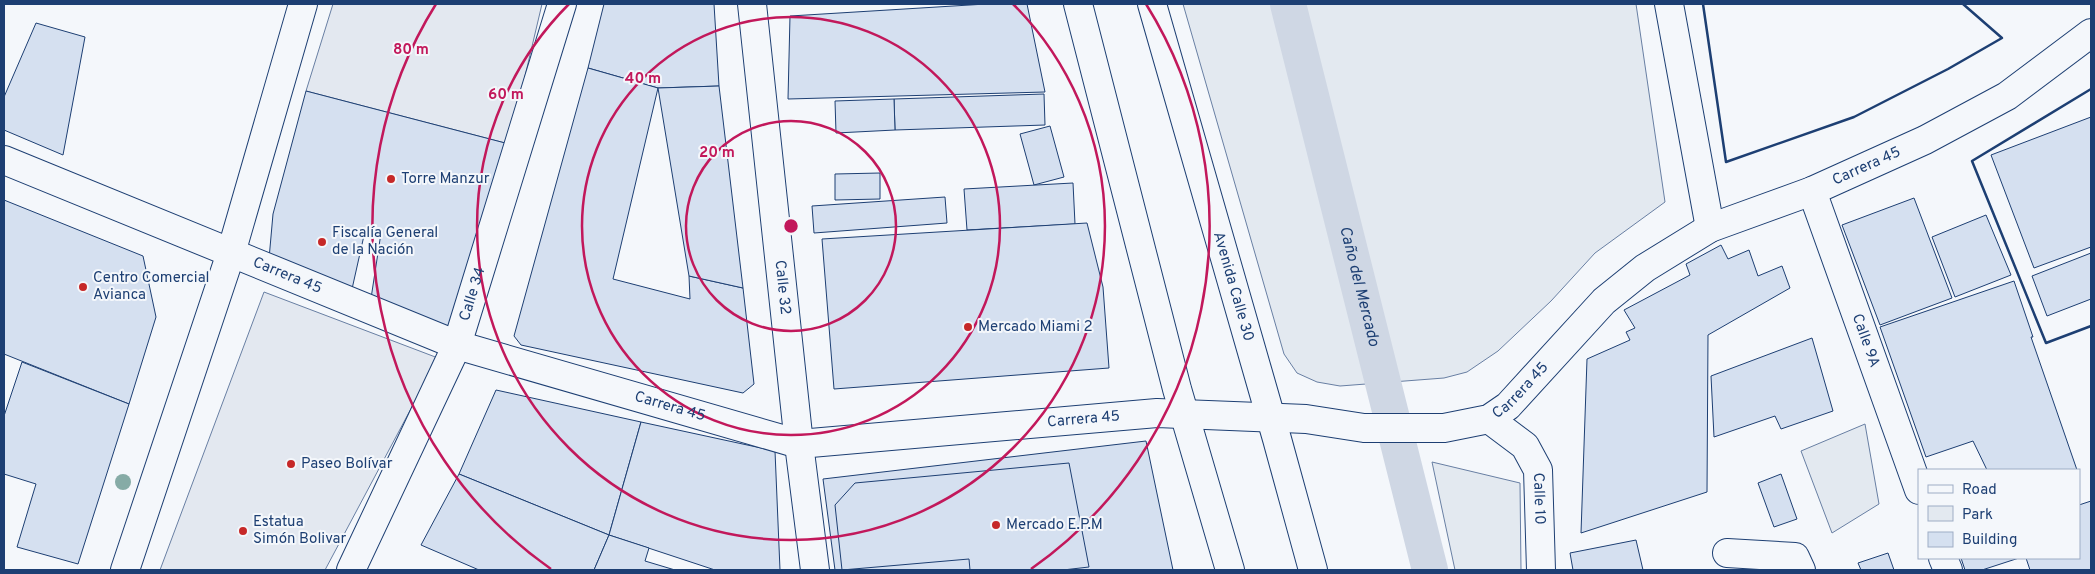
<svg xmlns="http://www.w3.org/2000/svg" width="2095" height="574" font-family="Overpass,sans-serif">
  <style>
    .green { fill: #e3e9f0; stroke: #687fa3 }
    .parking { fill: #e3e8f0; stroke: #687fa3 }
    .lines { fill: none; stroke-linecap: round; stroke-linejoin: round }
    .canal { stroke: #cfd7e4; stroke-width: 36 }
    .building { fill: #d5e0f0; stroke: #1d3f73 }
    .minor-casing { stroke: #1d3f73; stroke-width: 30 }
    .highway-casing { stroke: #1d3f73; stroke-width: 30 }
    .minor { stroke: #f4f7fb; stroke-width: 28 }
    .highway { stroke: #f4f7fb; stroke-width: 28 }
    .wall { stroke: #1d3f73; stroke-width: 2.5 }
    .tree { fill: #86aba6 }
    .ring { fill: none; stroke: #c2185b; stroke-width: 2.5 }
    .poi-dot { fill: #c62828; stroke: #f4f7fb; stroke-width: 2 }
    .labels { text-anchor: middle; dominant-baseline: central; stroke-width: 4; stroke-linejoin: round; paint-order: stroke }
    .street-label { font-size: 15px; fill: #1d3f73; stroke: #f4f7fb }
    .poi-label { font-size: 15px; fill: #1d3f73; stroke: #f4f7fb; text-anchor: start }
    .water-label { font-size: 16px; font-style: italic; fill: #1d3f73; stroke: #f4f7fb }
    .centre { fill: #c2185b; stroke: #f4f7fb; stroke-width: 2.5 }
    .ring-label { font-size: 15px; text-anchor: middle; font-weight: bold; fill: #c2185b; stroke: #f4f7fb; stroke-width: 4; stroke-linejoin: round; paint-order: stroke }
  </style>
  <rect width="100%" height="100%" fill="#f4f7fb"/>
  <g class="green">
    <path d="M1183,4H1636L1665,202L1595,253L1551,301L1498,351L1467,372L1444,378L1340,386L1317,382L1297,373L1284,354Z"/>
    <path d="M1865,424L1879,504L1832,533L1801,451Z"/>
    <path d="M1432,462L1520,483L1521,570H1455Z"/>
  </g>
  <g class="parking">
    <path d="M333,4H542L509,144L306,91Z"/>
    <path d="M264,292L438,358L325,570H160Z"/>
  </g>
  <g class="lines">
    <path class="canal" id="s1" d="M1288,4L1430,570"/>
  </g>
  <g class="building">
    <path d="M604,4H714L719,86L658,88L588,68Z"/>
    <path d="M986,4H1027L1045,92L788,99L790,16Z"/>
    <path d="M36,23L85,37L63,155L4,130V97Z"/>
    <path d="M588,68L658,88L613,279L690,299L689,276L743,288L754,384L743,393L521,345L514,336Z"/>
    <path d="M719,86L743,288L689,276L658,88Z"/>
    <path d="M306,91L509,144L460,317L445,334L370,305L381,233L365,231L350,298L269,259L273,214Z"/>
    <path d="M1044,94L1045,125L895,130L894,99Z"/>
    <path d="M894,99L895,130L836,133L835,101Z"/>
    <path d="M2091,117V247L2034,268L1991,155Z"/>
    <path d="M1050,126L1064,177L1034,185L1020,134Z"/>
    <path d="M880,173V199L835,200V174Z"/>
    <path d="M1073,183L1075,224L967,230L964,189Z"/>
    <path d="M945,197L947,223L814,233L812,206Z"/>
    <path d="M1914,198L1952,298L1880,325L1842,225Z"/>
    <path d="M4,200L143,256L156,317L129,404L4,354Z"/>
    <path d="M1986,215L2011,275L1955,297L1932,237Z"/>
    <path d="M1087,223L1103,287L1109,368L834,389L822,239Z"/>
    <path d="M1721,245L1728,259L1749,250L1758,276L1782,266L1790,288L1708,335L1707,492L1581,533L1587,359L1630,340L1626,332L1635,328L1624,310L1690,275L1686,264Z"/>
    <path d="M2091,253V299L2047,316L2032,276Z"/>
    <path d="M2014,281L2033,337H2031L2077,470H1987L1973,441L1926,457L1880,327Z"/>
    <path d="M1812,338L1833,411L1781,429L1775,416L1714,437L1711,376Z"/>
    <path d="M22,362L129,404L78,564L17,547L36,484L4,474V416Z"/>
    <path d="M496,390L641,422L609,535L459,474Z"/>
    <path d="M641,422L775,451L780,570H715L609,535Z"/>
    <path d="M1146,441L1173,570H835L823,479Z"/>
    <path d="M1069,463L1089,567L1063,570H970L969,559L842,570L835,505L855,483Z"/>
    <path d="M459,474L609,535L594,570H479L421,545Z"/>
    <path d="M1781,474L1797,519L1774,527L1758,483Z"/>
    <path d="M2091,501V570H2030L2026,558H2079V505Z"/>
    <path d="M609,535L649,548L645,561L675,570H594Z"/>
    <path d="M1636,540L1643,570H1573L1570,553Z"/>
    <path d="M1888,553L1894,570H1861L1858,563Z"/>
    <path d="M1961,558H2019L1982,570H1965Z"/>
  </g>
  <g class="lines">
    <defs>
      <g id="minor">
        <path id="s2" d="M752,4L799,444L815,570"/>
        <path d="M1669,4L1710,228"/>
        <path id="s3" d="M4,160L457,345L799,444L1157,413L1306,419L1364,428H1444L1489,419L1508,406L1604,301L1645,268L1710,228L1812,191L1925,140L2007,96L2091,33"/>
        <path id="s4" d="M1812,191L1919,490"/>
        <path id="s5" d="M1489,419L1525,446L1538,470L1541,570"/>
        <path d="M1727,553L1795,557L1801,570"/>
        <path d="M1943,558L1948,570"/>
        <path d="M125,570L231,253L303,4"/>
        <path id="s6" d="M351,570L457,345L562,4"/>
      </g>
      <g id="highway">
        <path d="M1078,4L1177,389L1230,570"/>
        <path id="s7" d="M1152,4L1277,439L1313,570"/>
      </g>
    </defs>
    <use href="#minor" class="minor-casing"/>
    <use href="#highway" class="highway-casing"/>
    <use href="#minor" class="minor"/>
    <use href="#highway" class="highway"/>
    <g class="wall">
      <path d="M1703,4L1726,162L1854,117L1948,69L2002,38L1963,4"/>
      <path d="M2091,89L1972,161L2046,343L2091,326"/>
    </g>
  </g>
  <circle class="tree" cx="123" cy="482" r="8"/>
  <g class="ring">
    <circle cx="791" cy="226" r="105"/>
    <circle cx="791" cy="226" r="209"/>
    <path d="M1013 4A314 314 0 1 1 569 4"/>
    <path d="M551 569A419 419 0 0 1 436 4M1146 4A419 419 0 0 1 1031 569"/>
  </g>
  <g class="poi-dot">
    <circle cx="391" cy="179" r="5"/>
    <circle cx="322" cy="242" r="5"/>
    <circle cx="83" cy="287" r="5"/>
    <circle cx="968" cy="327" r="5"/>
    <circle cx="291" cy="464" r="5"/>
    <circle cx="996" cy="525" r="5"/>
    <circle cx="243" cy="531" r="5"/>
  </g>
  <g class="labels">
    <g class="street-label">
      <text stroke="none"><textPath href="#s3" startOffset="2001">Carrera 45</textPath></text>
      <text stroke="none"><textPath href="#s3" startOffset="306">Carrera 45</textPath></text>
      <text stroke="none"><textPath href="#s2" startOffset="285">Calle 32</textPath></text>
      <text stroke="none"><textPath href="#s7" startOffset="294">Avenida Calle 30</textPath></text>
      <text stroke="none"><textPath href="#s6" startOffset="302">Calle 34</textPath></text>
      <text stroke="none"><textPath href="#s4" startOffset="159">Calle 9A</textPath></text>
      <text stroke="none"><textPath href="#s3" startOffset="1581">Carrera 45</textPath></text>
      <text stroke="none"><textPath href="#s3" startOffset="711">Carrera 45</textPath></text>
      <text stroke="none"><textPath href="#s3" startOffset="1131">Carrera 45</textPath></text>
      <text stroke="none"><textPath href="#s5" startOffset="101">Calle 10</textPath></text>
    </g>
    <g class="poi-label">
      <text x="401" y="179">Torre Manzur</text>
      <text x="332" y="233">Fiscalía General<tspan x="332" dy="17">de la Nación</tspan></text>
      <text x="93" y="278">Centro Comercial<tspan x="93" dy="17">Avianca</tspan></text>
      <text x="978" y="327">Mercado Miami 2</text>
      <text x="301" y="464">Paseo Bolívar</text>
      <text x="253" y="522">Estatua<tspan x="253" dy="17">Simón Bolivar</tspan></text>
      <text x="1006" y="525">Mercado E.P.M</text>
    </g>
    <g class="water-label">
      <text stroke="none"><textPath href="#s1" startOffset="291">Caño del Mercado</textPath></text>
    </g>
  </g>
  <circle cx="791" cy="226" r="8" class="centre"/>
  <g class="ring-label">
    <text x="411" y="54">80 m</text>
    <text x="643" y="83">40 m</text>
    <text x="506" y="99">60 m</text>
    <text x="717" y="157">20 m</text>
  </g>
  <rect width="2095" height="574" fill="none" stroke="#1d3f73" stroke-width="10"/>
  <rect x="1918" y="469" width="162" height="90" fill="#f4f7fb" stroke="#9eadc5"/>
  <rect x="1928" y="485" width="25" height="8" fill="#f4f7fb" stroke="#9eadc5"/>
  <text x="1962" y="494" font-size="15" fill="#1d3f73">Road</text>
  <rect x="1928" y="506" width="25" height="15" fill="#e3e9f0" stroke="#9eadc5"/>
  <text x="1962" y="519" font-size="15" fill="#1d3f73">Park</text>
  <rect x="1928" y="532" width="25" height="15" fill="#d5e0f0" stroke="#9eadc5"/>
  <text x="1962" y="544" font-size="15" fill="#1d3f73">Building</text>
</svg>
